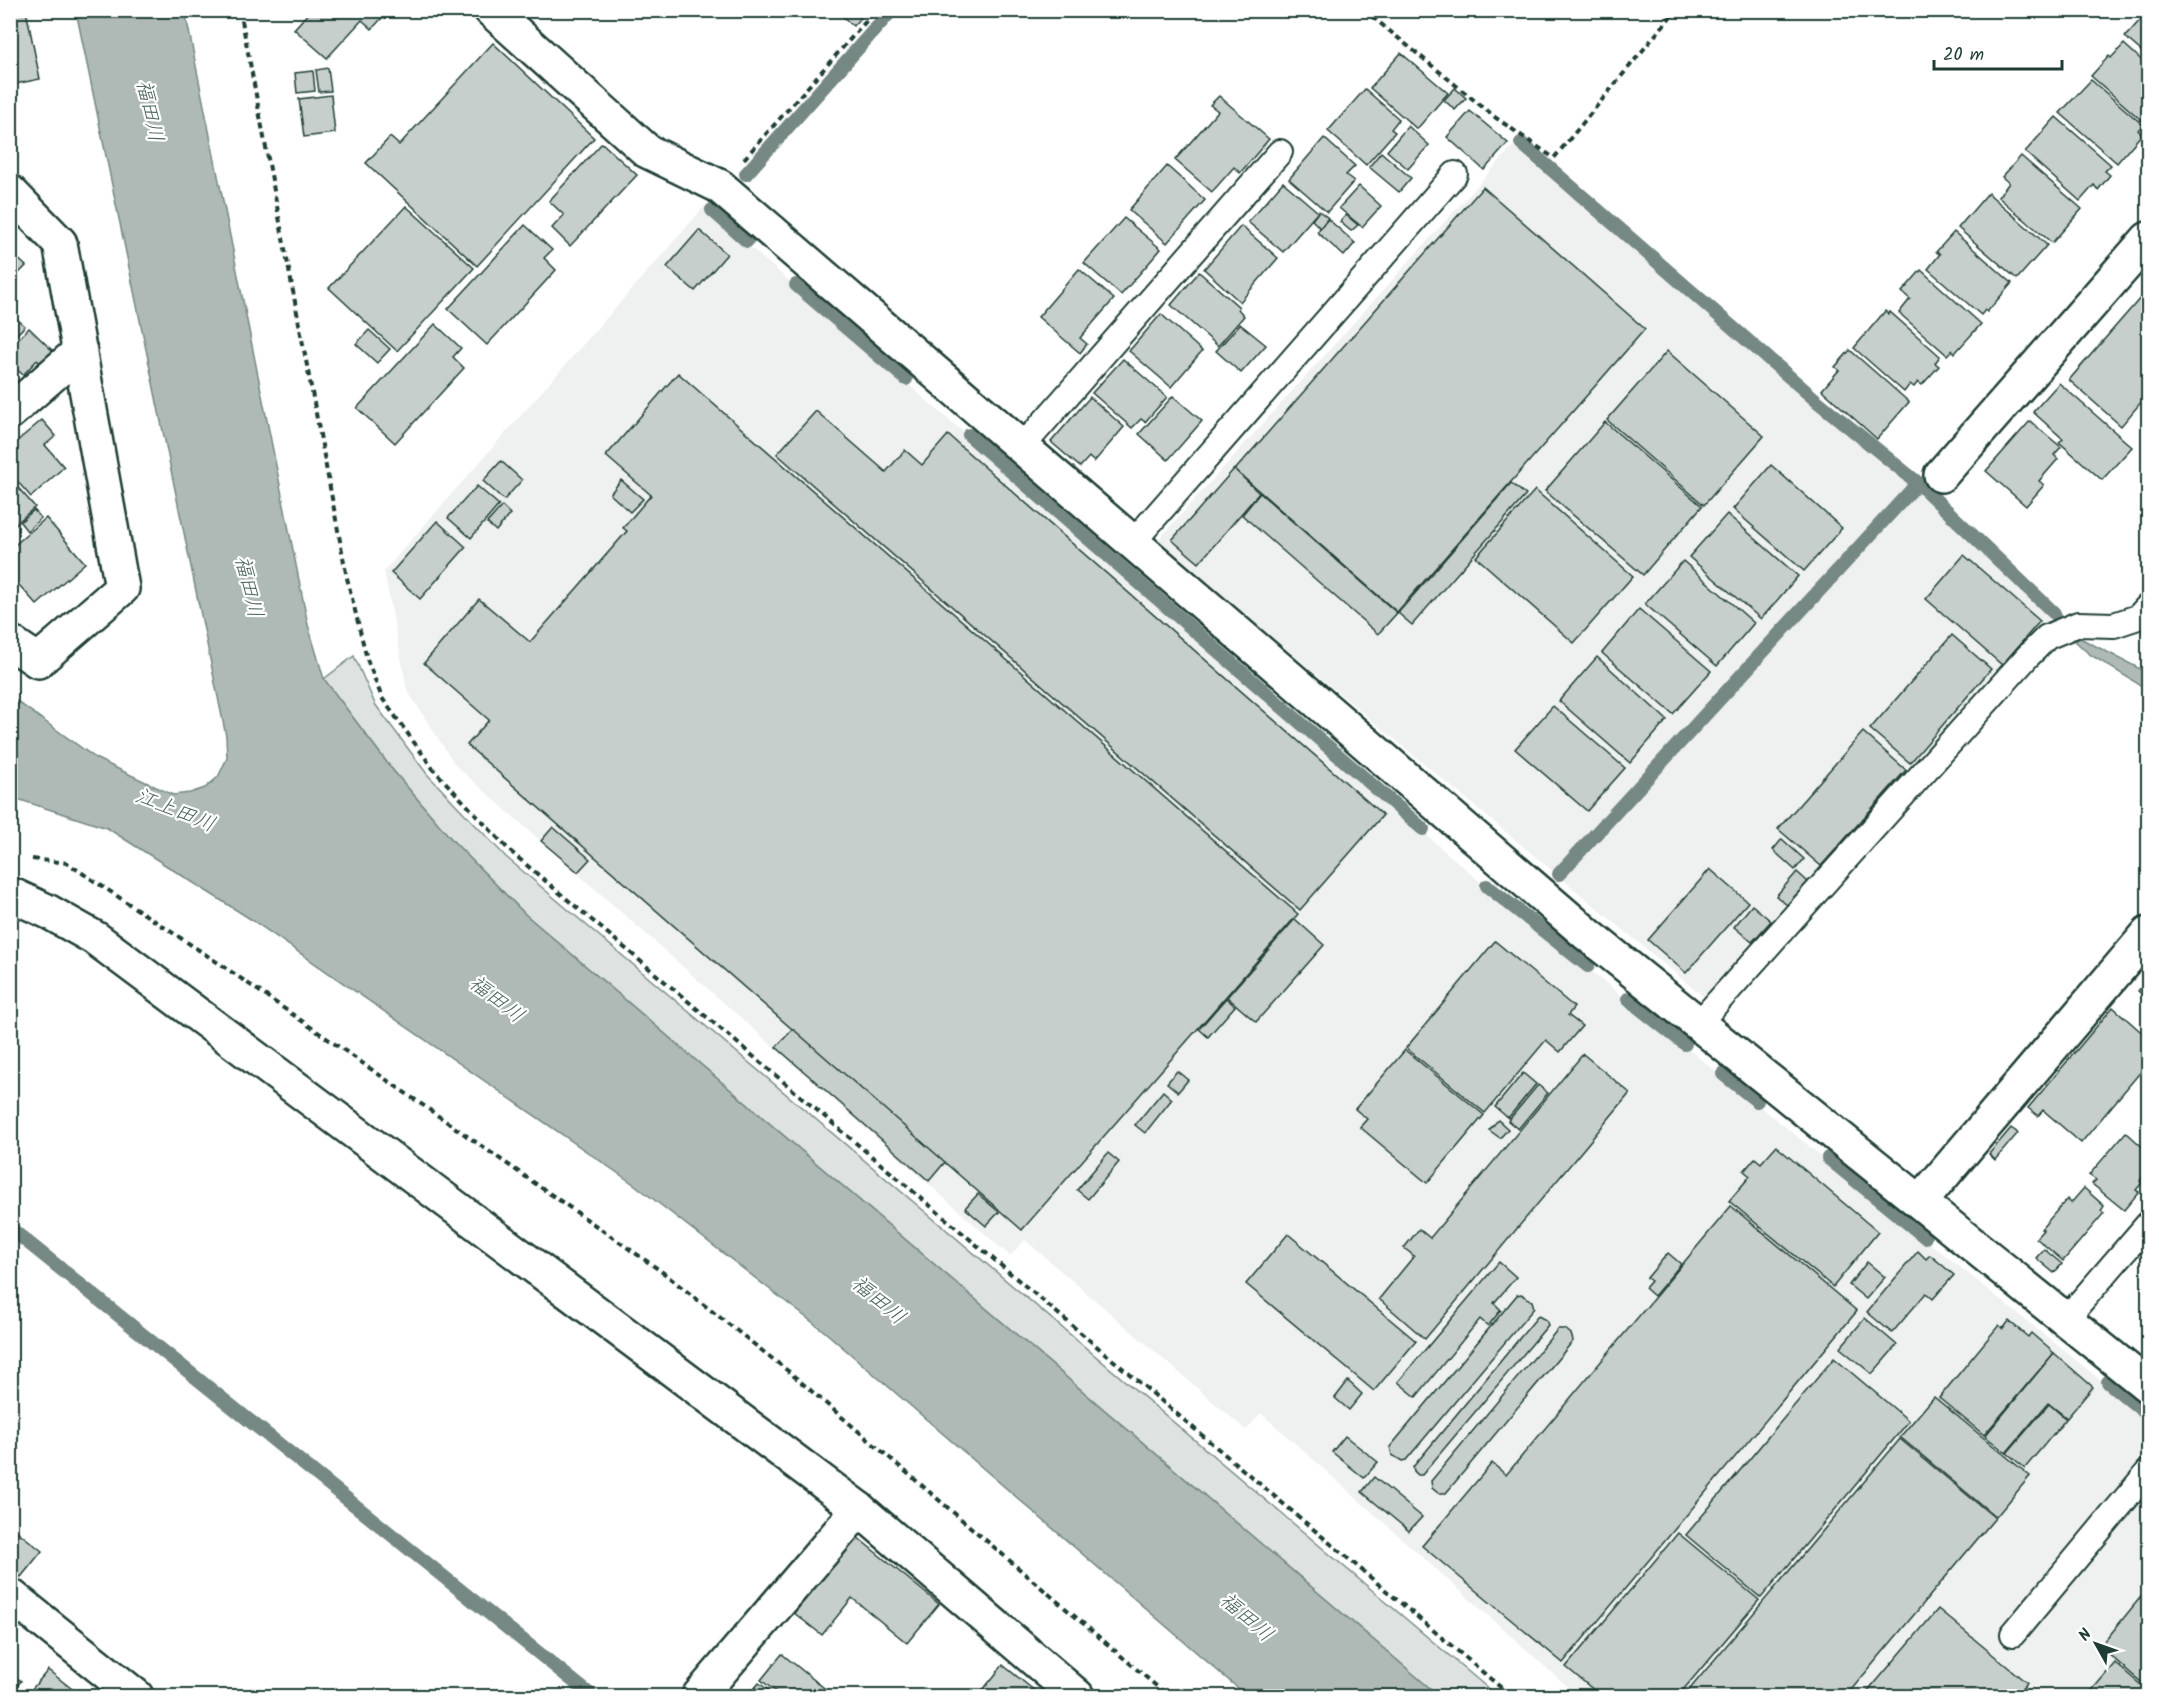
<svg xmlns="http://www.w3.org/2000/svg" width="2159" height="1707" font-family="Kalam,'Klee One',sans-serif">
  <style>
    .built { fill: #eef1f0 }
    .green { fill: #dee3e2; stroke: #7e908b; stroke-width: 1.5 }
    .water { fill: #afbab7; stroke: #758883; stroke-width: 1.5 }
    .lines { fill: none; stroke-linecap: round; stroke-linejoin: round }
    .stream { stroke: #758883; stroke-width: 14 }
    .building { fill: #c7cfcc; stroke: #1f3d34; stroke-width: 1.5 }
    .lane-casing { stroke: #1f3d34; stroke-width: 28 }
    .street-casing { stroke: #1f3d34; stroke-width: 38 }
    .path { stroke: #1f3d34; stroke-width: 4; stroke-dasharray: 6 4.5; stroke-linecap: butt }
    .lane { stroke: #fff; stroke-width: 24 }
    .street { stroke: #fff; stroke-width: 33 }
    .labels { text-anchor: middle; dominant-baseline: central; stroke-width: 4.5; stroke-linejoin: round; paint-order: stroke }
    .water-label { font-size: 21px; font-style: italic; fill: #4a625b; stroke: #fff }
  </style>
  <rect width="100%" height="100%" fill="#fff"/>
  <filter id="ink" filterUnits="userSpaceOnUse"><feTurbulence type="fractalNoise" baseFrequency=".0167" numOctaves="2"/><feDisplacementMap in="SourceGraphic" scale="12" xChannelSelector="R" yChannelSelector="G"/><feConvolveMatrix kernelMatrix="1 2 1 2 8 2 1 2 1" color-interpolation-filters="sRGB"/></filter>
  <g filter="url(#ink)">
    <g class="built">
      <path d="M1513,146L1812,405L1910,484L2050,617L1706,999L1157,541Z"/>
      <path d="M704,207L1485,886L2148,1418V1696H1578L1261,1413L1246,1430L1025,1240L1010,1256L456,766L407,690L384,571Z"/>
    </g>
    <path class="green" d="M354,656L375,704L427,774L506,857L1497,1696H1439L526,915L453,841L391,768L324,679Z"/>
    <g class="water">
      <path d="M76,11H185L308,625L324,679L391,768L453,841L526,915L1439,1696H1247L825,1332L635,1185L252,920L107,828L11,797V697L97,759L173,795L190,793L205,788L218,777L227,758L226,736Z"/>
      <path d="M2080,638L2148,673V690L2089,654L2075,641Z"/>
    </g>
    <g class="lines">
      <g class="stream">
        <path d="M1521,143L1817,401L1918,483"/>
        <path d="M746,174L892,10"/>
        <path d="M712,210L747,241"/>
        <path d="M796,285L906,379"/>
        <path d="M969,435L1423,829"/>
        <path d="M1559,874L1918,483L2054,613"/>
        <path d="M1487,886L1588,966"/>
        <path d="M1628,999L1685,1044"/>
        <path d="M1723,1074L1757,1101"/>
        <path d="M1828,1158L1925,1237"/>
        <path d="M10,1228L592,1696"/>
        <path d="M2108,1382L2148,1415"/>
      </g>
    </g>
    <g class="building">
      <path d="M10,10H26L40,79L10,85Z"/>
      <path d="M311,10H389L372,29L362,20L327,58L294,29Z"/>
      <path d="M845,10H867L853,26L841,15Z"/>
      <path d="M2148,16V57L2125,37L2142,18L2145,20Z"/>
      <path d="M493,43L594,138L477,266L366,163L390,137L399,145Z"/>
      <path d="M2124,44L2148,66V126L2091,76L2109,56L2111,58Z"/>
      <path d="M1401,53L1448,93L1417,129L1370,88Z"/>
      <path d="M328,68L331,91L319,92L316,70Z"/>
      <path d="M313,71L315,91L297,93L295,73Z"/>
      <path d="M2091,80L2143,125L2138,130L2142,134L2117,163L2060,113Z"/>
      <path d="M1455,88L1466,98L1455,110L1444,100Z"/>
      <path d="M1365,89L1399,119L1391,129L1395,132L1366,165L1328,131Z"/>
      <path d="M331,95L335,133L304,137L299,99Z"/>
      <path d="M1219,96L1269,139L1240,173L1234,167L1212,192L1175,160L1218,111L1210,105Z"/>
      <path d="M1470,111L1508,143L1484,170L1447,137Z"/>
      <path d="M2056,117L2111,165L2105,171L2110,175L2098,190L2094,185L2080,201L2025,152Z"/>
      <path d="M1408,126L1429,145L1408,169L1387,151Z"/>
      <path d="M1324,138L1355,166L1346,175L1354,181L1327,212L1289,179Z"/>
      <path d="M602,143L637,175L570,246L552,228L564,215L549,201Z"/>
      <path d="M1381,152L1411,178L1399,192L1369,167Z"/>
      <path d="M2021,156L2082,209L2052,243L1998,197L2009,183L2002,177Z"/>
      <path d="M1167,166L1205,200L1167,243L1129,210Z"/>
      <path d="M1283,182L1318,212L1283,252L1248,222Z"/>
      <path d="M1359,186L1381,206L1362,227L1339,208Z"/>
      <path d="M1483,187L1645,329L1397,612L1235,470Z"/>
      <path d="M1988,193L2047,245L2017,279L1958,228Z"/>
      <path d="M406,206L474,268L397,351L329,288Z"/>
      <path d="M1319,211L1328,218L1320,228L1312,220Z"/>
      <path d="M1346,215L1358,225L1351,231L1340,222Z"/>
      <path d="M1124,218L1161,249L1121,295L1084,263Z"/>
      <path d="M1328,219L1355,243L1344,256L1317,232Z"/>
      <path d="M525,225L552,250L544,258L556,270L487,345L448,309Z"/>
      <path d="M1241,226L1278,258L1240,302L1204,269Z"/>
      <path d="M699,230L727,254L695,291L667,267Z"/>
      <path d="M1954,232L2012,283L1987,312L1985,310L1981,315L1928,269L1940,254L1936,252Z"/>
      <path d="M10,251L26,266L10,282Z"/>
      <path d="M1079,269L1114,299L1080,338L1087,344L1080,353L1038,317Z"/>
      <path d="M1921,270L1981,324L1955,353L1952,350L1947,355L1899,313L1910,299L1902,292Z"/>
      <path d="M1199,272L1239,307L1238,309L1244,316L1218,346L1171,305Z"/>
      <path d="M2148,289V394L2121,426L2069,380Z"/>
      <path d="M1885,311L1889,314L1890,312L1940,356L1935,363L1939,366L1922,385L1918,382L1914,387L1910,384L1904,392L1854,348Z"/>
      <path d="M10,313L25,326L10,341Z"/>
      <path d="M1161,314L1202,351L1171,387L1129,351Z"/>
      <path d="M435,324L461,348L453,357L464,368L395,443L357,408Z"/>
      <path d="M1240,324L1266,345L1241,373L1216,351Z"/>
      <path d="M29,328L55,353L43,366L37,360L23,375L10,363V347Z"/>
      <path d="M369,330L390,349L377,363L356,344Z"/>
      <path d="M1850,350L1909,402L1877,439L1822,390L1839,370L1835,367Z"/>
      <path d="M1667,351L1764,436L1704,505L1607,420Z"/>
      <path d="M1123,359L1167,397L1145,422L1141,419L1132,428L1092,393Z"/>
      <path d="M678,373L1298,914L1022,1230L467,745L489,720L424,663L479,599L530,642L627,531L623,528L651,495L606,456Z"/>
      <path d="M2059,383L2132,447L2102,480L2059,442L2063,439L2033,412Z"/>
      <path d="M1173,396L1202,421L1168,460L1139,434Z"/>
      <path d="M1090,397L1124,427L1094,462L1089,457L1080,467L1051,442Z"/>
      <path d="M816,411L886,472L905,450L922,465L948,435L1383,815L1300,910L777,454Z"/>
      <path d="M42,420L56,436L45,445L64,467L31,497L10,473V447Z"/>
      <path d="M2030,421L2061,447L2054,455L2058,459L2039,481L2044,485L2026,506L1986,471Z"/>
      <path d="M1605,422L1702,506L1643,575L1545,491Z"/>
      <path d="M501,461L522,480L504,500L483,481Z"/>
      <path d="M1771,465L1842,528L1804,571L1733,509Z"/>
      <path d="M1234,469L1259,493L1199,563L1172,540Z"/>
      <path d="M621,480L643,499L630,512L610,494Z"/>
      <path d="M14,483L35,507L10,529V486Z"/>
      <path d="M1511,483L1526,495L1412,625L1398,613Z"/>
      <path d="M477,486L499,505L471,538L448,518Z"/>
      <path d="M1535,490L1633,576L1574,643L1476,557Z"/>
      <path d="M1260,493L1397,613L1378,634L1242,515Z"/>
      <path d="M502,506L510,514L496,531L487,523Z"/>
      <path d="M34,510L41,518L27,531L20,522Z"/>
      <path d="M1727,514L1798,576L1761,619L1689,557Z"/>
      <path d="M46,518L85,563L37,605L10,575V549Z"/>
      <path d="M437,521L466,547L420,599L391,573Z"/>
      <path d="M1964,555L2040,621L2002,665L1926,599Z"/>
      <path d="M1683,561L1754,623L1717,666L1645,604Z"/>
      <path d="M1639,609L1711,671L1673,714L1602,653Z"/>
      <path d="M1952,635L1991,669L1910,763L1870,729Z"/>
      <path d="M1597,657L1667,720L1630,763L1559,701Z"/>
      <path d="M1553,706L1625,768L1587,811L1515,749Z"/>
      <path d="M1863,732L1906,770L1821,866L1778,829Z"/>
      <path d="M553,827L590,859L578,872L541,841Z"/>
      <path d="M1782,839L1804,859L1795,870L1773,850Z"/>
      <path d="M1710,869L1748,902L1686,973L1648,940Z"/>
      <path d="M1797,872L1808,882L1787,905L1776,896Z"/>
      <path d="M1752,905L1771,921L1752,942L1734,927Z"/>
      <path d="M1295,919L1324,945L1256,1022L1227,997Z"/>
      <path d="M1495,941L1574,1007L1568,1015L1582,1026L1560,1052L1546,1040L1485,1113L1406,1048Z"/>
      <path d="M2148,979V1007L2145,1004L2148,1000L2138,991Z"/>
      <path d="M1226,998L1235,1006L1208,1037L1199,1029Z"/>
      <path d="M2113,1007L2148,1038V1063L2081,1143L2043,1110L2038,1116L2028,1108Z"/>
      <path d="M793,1029L945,1162L929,1181L776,1047Z"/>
      <path d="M1405,1050L1484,1115L1427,1183L1360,1127L1367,1119L1355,1109Z"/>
      <path d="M1583,1054L1630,1093L1425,1339L1379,1299L1414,1256L1404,1248L1419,1229L1430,1238Z"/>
      <path d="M1177,1071L1188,1080L1178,1092L1167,1083Z"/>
      <path d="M1523,1073L1536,1084L1508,1118L1495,1107Z"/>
      <path d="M1538,1085L1548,1093L1518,1129L1508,1121Z"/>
      <path d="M1163,1091L1172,1099L1145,1133L1135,1125Z"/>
      <path d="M1498,1120L1508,1129L1500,1138L1489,1130Z"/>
      <path d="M2011,1128L2018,1133L1995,1160L1989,1154Z"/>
      <path d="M2126,1132L2148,1152V1170L2140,1181L2142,1183L2136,1190L2139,1192L2124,1210L2092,1184L2096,1180L2089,1175Z"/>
      <path d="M1776,1146L1878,1232L1833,1287L1729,1201L1750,1176L1744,1171L1755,1158L1761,1163Z"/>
      <path d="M1108,1153L1119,1162L1088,1199L1077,1190Z"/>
      <path d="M2084,1188L2104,1206L2101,1211L2104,1213L2063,1261L2036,1238L2043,1230L2041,1229L2067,1199L2071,1203Z"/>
      <path d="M978,1194L999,1212L986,1226L965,1208Z"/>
      <path d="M1731,1206L1857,1311L1563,1663L1422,1546L1492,1463L1506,1475Z"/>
      <path d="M1288,1234L1416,1341L1374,1391L1246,1284Z"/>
      <path d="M2044,1249L2062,1264L2054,1273L2036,1258Z"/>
      <path d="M1918,1251L1926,1259L1930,1255L1954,1275L1933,1299L1926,1293L1892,1333L1867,1312Z"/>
      <path d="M1668,1253L1681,1264L1654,1296L1645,1288L1651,1281L1647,1278Z"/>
      <path d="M1499,1262L1516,1277L1494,1303L1501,1310L1488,1326L1480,1319L1416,1397L1398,1382Z"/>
      <path d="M1867,1262L1885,1277L1866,1299L1849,1285Z"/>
      <path d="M1521,1294L1532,1301L1534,1308L1406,1460L1402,1461L1392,1455L1390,1447L1517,1295Z"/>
      <path d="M1538,1316L1546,1320L1548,1325L1422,1475H1418L1414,1471L1413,1467Z"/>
      <path d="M1865,1318L1897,1345L1872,1374L1840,1348Z"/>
      <path d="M2009,1321L2028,1337L2031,1333L2054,1353L1984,1435L1939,1398L1999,1325L2003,1329Z"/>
      <path d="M1558,1329H1565L1571,1334L1573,1341L1446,1493H1438L1432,1488L1431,1481Z"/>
      <path d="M2054,1353L2093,1387L2067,1418L2048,1403L2006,1453L1985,1436Z"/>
      <path d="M1834,1358L1909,1421L1761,1598L1686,1535Z"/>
      <path d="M1348,1381L1362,1394L1349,1410L1335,1398Z"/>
      <path d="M1934,1397L2030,1476L1996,1517L1900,1437Z"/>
      <path d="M2049,1404L2066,1419L2025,1468L2007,1453Z"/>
      <path d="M1345,1436L1378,1462L1364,1478L1332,1452Z"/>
      <path d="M1900,1439L1995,1518L1846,1696H1684Z"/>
      <path d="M1374,1477L1422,1517L1409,1531L1362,1492Z"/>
      <path d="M17,1531L42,1551L21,1577L10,1569V1540Z"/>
      <path d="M1678,1533L1759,1600L1678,1696H1601L1566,1667Z"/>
      <path d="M857,1537L939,1604L907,1643L852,1598L822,1635L794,1613Z"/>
      <path d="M2148,1588V1688L2100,1647Z"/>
      <path d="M1938,1609L2027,1683L2016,1696H1864Z"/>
      <path d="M782,1654L834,1696H781L761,1680Z"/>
      <path d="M2115,1663L2148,1691V1696H2087Z"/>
      <path d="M1003,1665L1041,1696H978Z"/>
      <path d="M48,1670L81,1696H26Z"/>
      <path d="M10,1673L21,1681L10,1695Z"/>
      <path d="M759,1683L776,1696H748Z"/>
    </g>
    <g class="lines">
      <defs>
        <g id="lane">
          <path d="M1022,447L1280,152"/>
          <path d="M1133,542L1455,174"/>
          <path d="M1698,1024L2027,657L2047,637L2078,624L2114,625L2138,617L2148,606"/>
          <path d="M2066,1319L2148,1224"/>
          <path d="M2013,1634L2148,1472"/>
        </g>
        <g id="street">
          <path d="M491,10L647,151L719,186L1587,934L2148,1386"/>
          <path d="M10,192L60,243L122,588L38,661L10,642"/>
          <path d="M10,412L80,351"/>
          <path d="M1941,475L2148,239"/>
          <path d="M10,894L49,912L95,938L859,1509L1077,1696"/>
          <path d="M1921,1201L2148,934"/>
          <path d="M10,1595L136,1696"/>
          <path d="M699,1696L859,1509"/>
        </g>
      </defs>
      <use href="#lane" class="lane-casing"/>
      <use href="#street" class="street-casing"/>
      <g class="path">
        <path d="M240,10L347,578L367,659L382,698L434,770L510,851L1511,1696"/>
        <path d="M1364,10L1496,118L1554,158L1676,10"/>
        <path d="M744,159L876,10"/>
        <path d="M32,859L67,863L223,966L661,1271L788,1371L1168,1696"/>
      </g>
      <use href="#lane" class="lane"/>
      <use href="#street" class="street"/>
    </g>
  </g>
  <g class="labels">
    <g class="water-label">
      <text transform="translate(149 111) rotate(78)">福田川</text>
      <text transform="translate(248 587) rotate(77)">福田川</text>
      <text transform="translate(175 811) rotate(22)">江上田川</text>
      <text transform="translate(496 1000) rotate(38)">福田川</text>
      <text transform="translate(878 1301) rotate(40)">福田川</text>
      <text transform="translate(1246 1618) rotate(41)">福田川</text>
    </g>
  </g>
  <rect width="2159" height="1707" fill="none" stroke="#fff" stroke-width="36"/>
  <rect x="18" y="18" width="2123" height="1671" fill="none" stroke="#1f3d34" stroke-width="2" filter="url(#ink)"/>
  <g transform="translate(2096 1644) rotate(310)" stroke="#ffffff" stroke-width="4.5" paint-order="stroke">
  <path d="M0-4.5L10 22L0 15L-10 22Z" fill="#1f3d34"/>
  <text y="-9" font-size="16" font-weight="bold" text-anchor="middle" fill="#1f3d34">N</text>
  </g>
  <path d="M1934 60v9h128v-9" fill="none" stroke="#1f3d34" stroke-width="3"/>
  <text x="1943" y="60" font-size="18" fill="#1f3d34" stroke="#ffffff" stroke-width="4.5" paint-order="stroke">20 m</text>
</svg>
